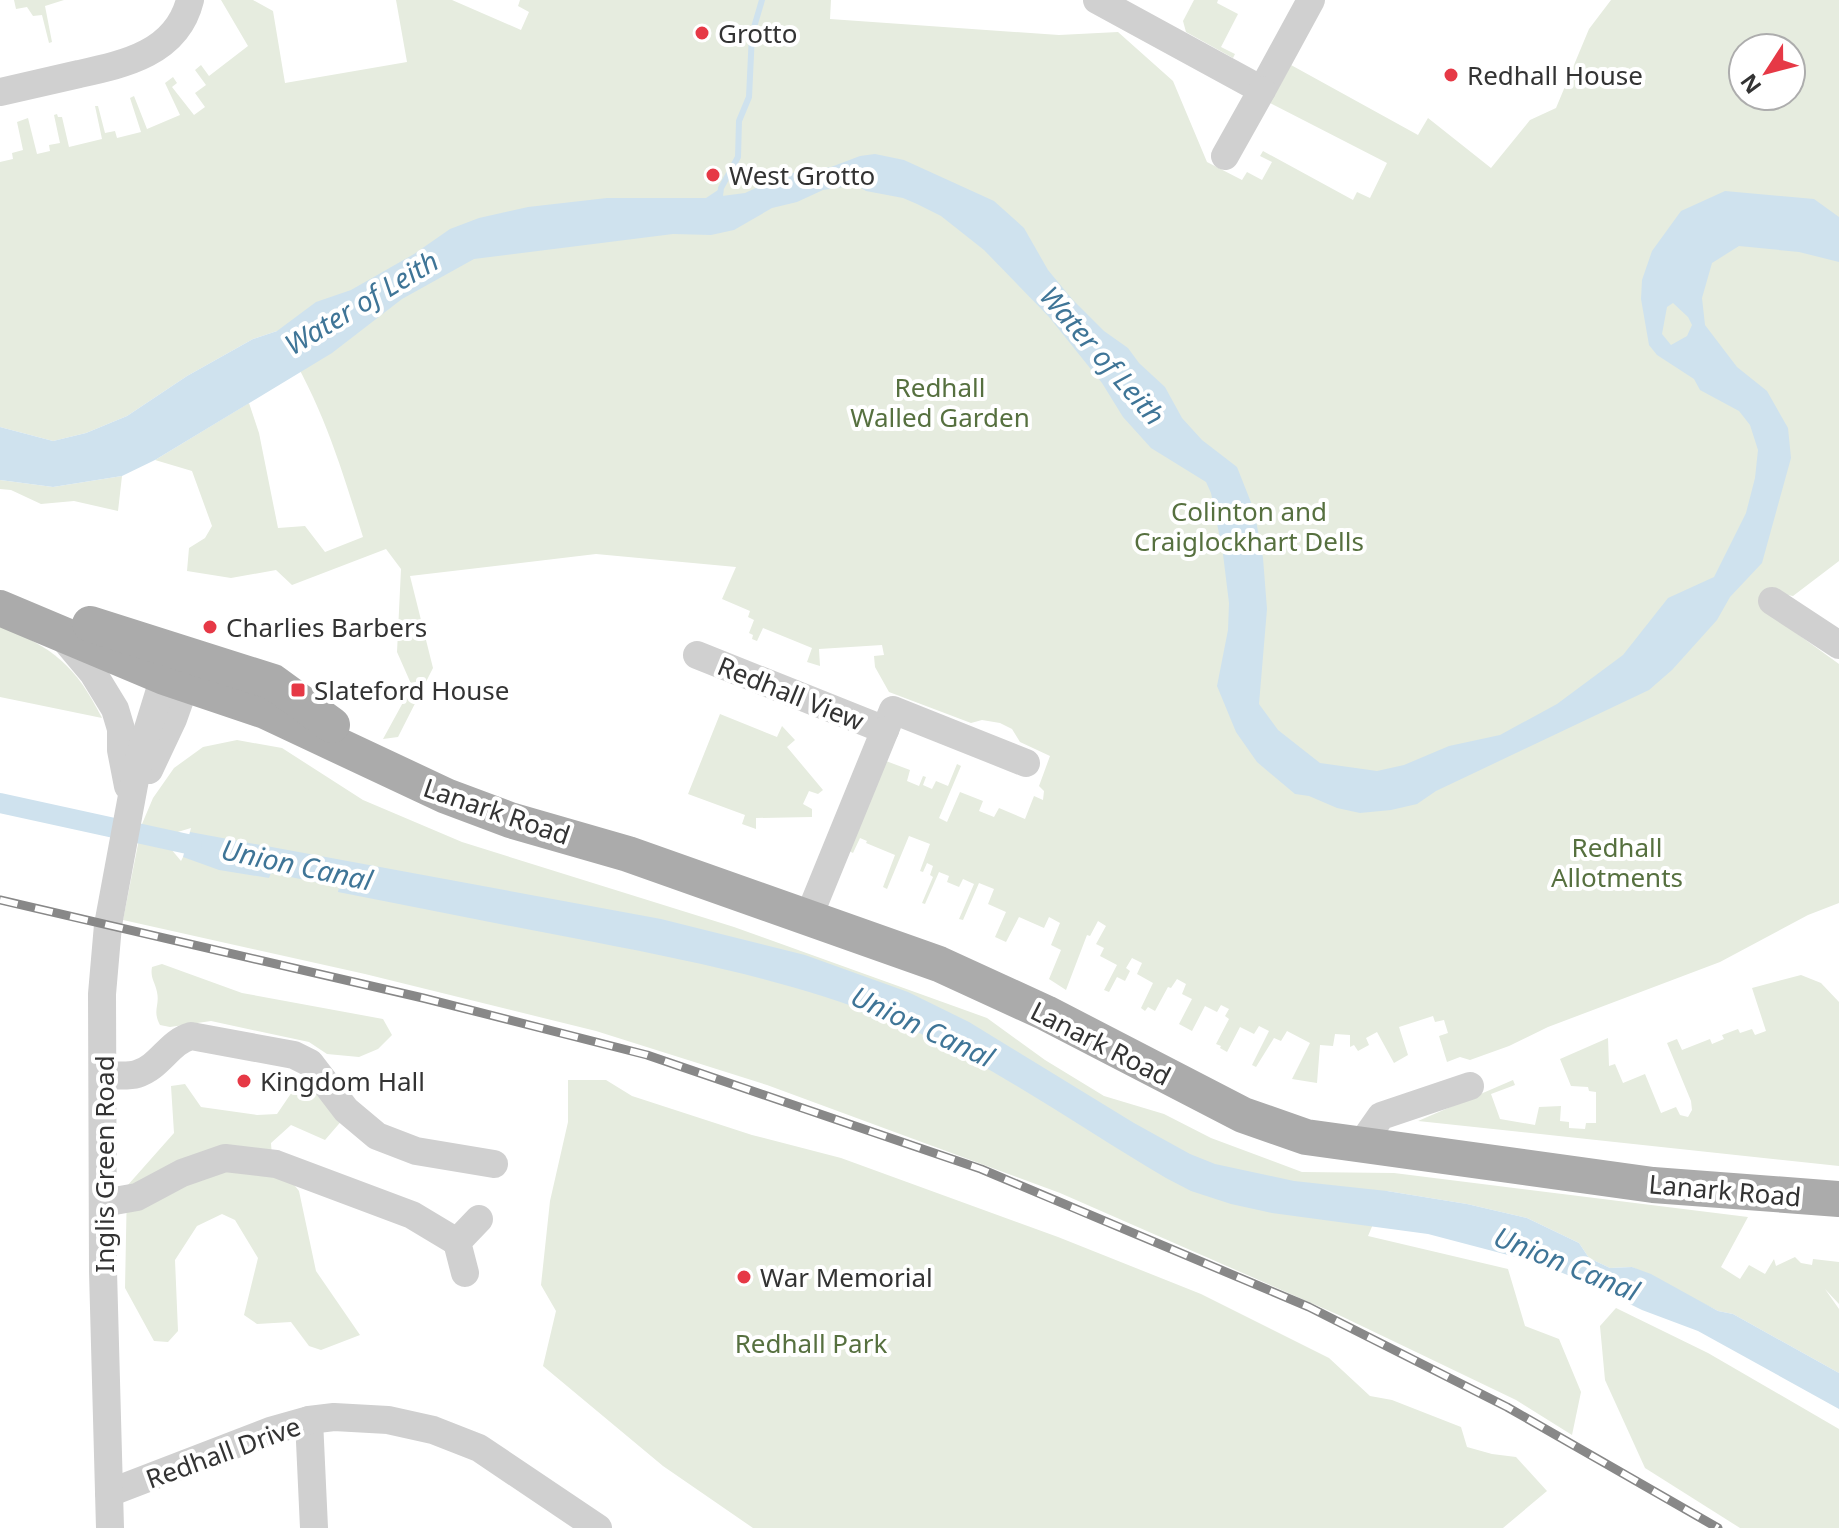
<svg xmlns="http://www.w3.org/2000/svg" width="1839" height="1528" font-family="'Noto Sans',sans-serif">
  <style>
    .green { fill: #e6ecdf; fill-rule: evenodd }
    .water { fill: #cfe2ee; fill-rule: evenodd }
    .pier { fill: #fff }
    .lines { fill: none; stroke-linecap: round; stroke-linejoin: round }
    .stream { stroke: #cfe2ee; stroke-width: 6 }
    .canal { stroke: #cfe2ee; stroke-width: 20 }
    .minor { stroke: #d0d0d0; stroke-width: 28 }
    .major { stroke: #ababab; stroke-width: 36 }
    .rail-casing { stroke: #888; stroke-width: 9 }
    .rail { stroke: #fff; stroke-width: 6; stroke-dasharray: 18; stroke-linecap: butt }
    .poi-dot { fill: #e63946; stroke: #fff; stroke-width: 3 }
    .labels { text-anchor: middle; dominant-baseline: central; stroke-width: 8; stroke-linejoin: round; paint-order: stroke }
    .poi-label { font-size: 26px; fill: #333; stroke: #fff; text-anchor: start }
    .park-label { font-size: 26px; fill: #56703f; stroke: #fff }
    .street-label { font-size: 26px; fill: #333; stroke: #fff }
    .water-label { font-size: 28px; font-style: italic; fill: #3f7597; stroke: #fff }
  </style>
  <rect width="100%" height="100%" fill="#fff"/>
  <g class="green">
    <path d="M14,0H64L45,6L52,42L49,43L42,15L33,16L27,7L16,9Z"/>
    <path d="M221,0H253L273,11L285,83L407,62L396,0H452L521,30L529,12L518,6L520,0H831L830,19L1059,35L1118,32L1173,81L1207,162L1242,180L1247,172L1262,180L1272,162L1260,156L1263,151L1353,200L1357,192L1370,198L1387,163L1270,103L1291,65L1418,135L1428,118L1491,168L1530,120L1556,108L1589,29L1611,0H1839V561L1793,596L1787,595L1778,620L1839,664V903L1808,915L1720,962L1548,1027L1509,1046L1470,1060L1460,1057L1447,1062L1439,1036L1448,1033L1444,1020L1435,1022L1433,1016L1399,1027L1408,1055L1394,1063L1377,1032L1366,1038L1369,1045L1358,1051L1354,1045L1350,1047V1035L1335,1034L1333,1046L1320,1045L1317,1083L1292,1079L1310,1043L1287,1031L1281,1041L1274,1038L1256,1067L1252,1065L1269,1031L1259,1026L1254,1034L1240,1027L1227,1052L1220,1048L1221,1046L1216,1044L1229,1019L1225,1016L1229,1009L1221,1005L1217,1012L1205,1006L1192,1031L1179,1024L1192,999L1182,994L1186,984L1177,979L1171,988L1168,987L1155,1011L1148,1007L1145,1011L1141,1008L1153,983L1137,974L1142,963L1132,958L1126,968L1130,971L1125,981L1117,977L1109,992L1104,990L1117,965L1100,956L1104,948L1096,944L1106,926L1098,921L1090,936L1087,935L1066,990L1049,979L1061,950L1051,945L1060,923L1049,917L1044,928L1019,917L1006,942L995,937L1006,912L988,904L994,889L979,883L963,920L959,919L974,884L963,879L959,887L947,882L949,876L939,872L925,904L922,903L933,877L930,875L933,866L927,863L923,872L920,871L930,844L909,836L887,889L883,887L895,855L866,843L867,841L860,838L853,853L849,851L886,761L910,770L907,781L919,786L923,776L926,777L923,785L932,789L936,781L948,786L957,764L961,766L939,818L947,822L960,792L983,801L979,811L994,817L999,808L1025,819L1034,796L1043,800L1044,791L1039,786L1050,756L1020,742L1012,729L1000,723L982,720L971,723L889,692L875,667L874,656L884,655L882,645L819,649L820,666L807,662L812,648L763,628L757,641L752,639L753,635L749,633L754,620L748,617L750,611L722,599L736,567L596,554L410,576L433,668L398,737L383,739L412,686L397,652L401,569L386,549L292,585L276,570L231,578L187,571L189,548L205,538L212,526L192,471L155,460L249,403L259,433L278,528L305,526L325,552L363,537C339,460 321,400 277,331L253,339L187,376L127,416L86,433L53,441L0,427V162L13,159L12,153L23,150L17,122L28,118L37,154L50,151L49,145L60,143L54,115L57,114L58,117H62L69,147L102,139L95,106H98L105,133L115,131L117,138L141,132L130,98L134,96L147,129L180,115L165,83L173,77L177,83L172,87L194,115L205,107L195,93L206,85L195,70L201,65L209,76L248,46ZM1743,48H1791V96H1743Z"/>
    <path d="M1194,0H1218L1217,3L1238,14L1221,47L1235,54L1233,58L1186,32L1183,21Z"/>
    <path d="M122,476L118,511L74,501L41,504L11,490L0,489V480L53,487Z"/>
    <path d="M0,626C54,648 75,665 102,718L0,697Z"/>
    <path d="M720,714L777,737L782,726L795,740L787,747L823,790L818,794L809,791L803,804L812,809V817L756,818V829L742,824L745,815L688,794Z"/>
    <path d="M237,740L282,748L363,800L462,842L734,927L987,1018L1045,1060L1104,1096L1164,1114L1211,1138L1302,1172L1394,1173L1748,1217L1721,1267L1740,1279L1749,1265L1765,1274L1774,1259L1776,1266L1795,1257L1801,1263L1812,1265L1813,1259L1839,1262V1304L1825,1289L1839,1309V1373L1733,1314L1718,1311L1632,1267L1610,1268L1589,1258L1579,1243L1527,1218L1467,1204L1387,1191L1368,1236L1508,1269L1525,1326L1559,1339L1581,1392L1572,1435L1516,1400L1341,1316L1060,1193L767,1085L596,1031L365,974L123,920L142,824L153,798L174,768L203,747Z"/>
    <path d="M162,964L242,993L383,1019L392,1035L378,1049L359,1057L327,1054L309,1042L211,1021L170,1027L160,1025C152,1010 160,1006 157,992C155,982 150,978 152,967Z"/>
    <path d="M1801,975L1821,983L1839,1002V1166L1418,1121L1513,1080L1515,1085L1491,1094L1500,1119L1535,1125L1539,1107L1561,1106L1560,1121L1569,1122V1128L1585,1129L1586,1123H1596V1092L1589,1091L1588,1087L1571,1086L1560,1059L1608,1038L1609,1066L1615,1064L1623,1083L1645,1074L1661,1113L1676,1107L1680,1115L1688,1117L1692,1110L1691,1101L1667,1043L1677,1039L1682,1050L1710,1039L1712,1044L1724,1039L1722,1035L1738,1029L1740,1033L1752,1029L1755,1035L1766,1031L1752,988Z"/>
    <path d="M568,1080H606L632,1096L752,1135L841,1158L1058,1237L1201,1294L1329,1358L1370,1396L1392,1400L1461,1427L1467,1447L1492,1454L1516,1457L1547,1491L1503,1528H753L663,1466L543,1366L556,1311L541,1285L550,1201L568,1122Z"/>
    <path d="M185,1084L201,1107L257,1115L277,1114L292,1092L315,1088L344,1118L325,1140L291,1125L271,1143L272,1157L299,1191L316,1271L360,1335L321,1350L309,1346L291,1322L257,1324L244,1315L258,1258L235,1220L222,1214L197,1226L175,1260L178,1331L168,1342L154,1341L125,1288L127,1186L174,1133L171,1086Z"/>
    <path d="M1616,1308L1708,1353L1839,1429V1528H1740L1645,1468L1605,1380L1600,1326Z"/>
  </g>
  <g class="water">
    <path d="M875,154L904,160L994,201L1024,228L1048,270L1072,299L1104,331L1128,348L1139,363L1165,387L1182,418L1202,440L1237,467L1254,510L1263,558L1267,609L1259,704L1278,730L1320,763L1377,771L1404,765L1449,746L1500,735L1557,704L1623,655L1668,598L1714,577L1746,513L1755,478L1758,450L1750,425L1739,411L1700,390L1694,379L1657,355L1649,345L1641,299L1642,280L1652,251L1681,211L1725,191L1814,199L1839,217V262L1799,252L1739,246L1712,263L1702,298L1705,325L1737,367L1767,391L1788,428L1791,458L1762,563L1730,597L1717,620L1672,670L1649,690L1436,791L1417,804L1391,810L1360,813L1337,808L1309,796L1295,794L1257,762L1236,732L1217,686L1228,630L1229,603L1223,554L1211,493L1206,482L1151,448L1123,417L1102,383L1049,317L984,250L941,216L917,204L903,198L866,191L856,185L823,190L797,202L772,208L734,230L711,235L673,234L474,259L402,299L332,353L155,460L122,476L53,487L0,480V427L53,441L86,433L127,416L187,376L253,339L277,331L316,302L351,290L414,254L450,229L479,218L528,207L607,198H706L721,188L722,196L745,193L786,174L831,167L860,156ZM1673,303L1688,317L1692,325L1687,336L1671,345L1662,334L1667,307Z"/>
    <path d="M190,832L661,919L805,955L908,992L969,1022L1134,1123L1190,1154L1215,1164L1294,1181L1387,1191L1467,1204L1527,1218L1579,1243L1589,1258L1610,1268L1632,1267L1651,1274L1718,1311L1733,1314L1839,1373V1409L1698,1331L1642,1310L1585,1282L1535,1262L1428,1234L1272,1213L1231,1204L1191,1191L1166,1178C1083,1129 1003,1072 915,1031C814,986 702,963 594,942C509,926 424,909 338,892L339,887L271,873L269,878L219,870L183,857L165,839Z"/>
  </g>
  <path class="pier" d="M191,828L183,857L181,861L161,837Z"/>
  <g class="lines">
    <path class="stream" d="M720,196L721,188L738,157L739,121L749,97L752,34L762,0"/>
    <path class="canal" d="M0,803L192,845"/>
    <g class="minor">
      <path d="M1097,0L1262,90L1311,0"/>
      <path d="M0,92C26,86 52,80 79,74C125,64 177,53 190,0"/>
      <path d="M1225,156L1262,90"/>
      <path d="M1772,601L1839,645"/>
      <path d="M61,635L93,673L115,709L121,729V750L128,786"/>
      <path d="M697,655L885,730L893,710L1026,763"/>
      <path d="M149,770L173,719L185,685L178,665"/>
      <path d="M809,916L885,730"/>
      <path d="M103,1075C114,1075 127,1077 137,1074C160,1067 169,1042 191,1036L294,1055L310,1063L346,1110L377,1136L416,1151L494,1164"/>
      <path d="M1360,1146L1381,1116L1470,1086"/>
      <path d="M103,1203L137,1197L182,1173L225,1158L276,1164L412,1215L457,1242"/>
      <path d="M465,1273L457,1242L479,1219"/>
      <path d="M309,1420L314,1528"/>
      <path d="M109,1493L270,1431L309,1420L334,1417L388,1420L433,1430L479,1448L598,1528"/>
      <path d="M110,1528L103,1271L102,994L108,925L139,758L164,677L179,664"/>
    </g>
    <g class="major">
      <path d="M0,608L164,677L265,711L446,796L510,820L628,854L939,964L1046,1013L1243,1115L1306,1137L1653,1185L1839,1199"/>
      <path d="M90,624L273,682L332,725"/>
    </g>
    <defs>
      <path id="rail" d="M0,900L423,998L647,1055L981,1169L1309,1307L1507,1407L1718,1528"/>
    </defs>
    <use href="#rail" class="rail-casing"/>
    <use href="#rail" class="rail"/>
  </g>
  <g class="poi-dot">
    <circle cx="702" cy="33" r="8"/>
    <circle cx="1451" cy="75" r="8"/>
    <circle cx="713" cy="175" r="8"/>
    <circle cx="210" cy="627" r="8"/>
    <rect x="290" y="682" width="16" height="16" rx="4"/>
    <circle cx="244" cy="1081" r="8"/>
    <circle cx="744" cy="1277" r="8"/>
  </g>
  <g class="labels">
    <g class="poi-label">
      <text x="718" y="33">Grotto</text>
      <text x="1467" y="75">Redhall House</text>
      <text x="729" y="175">West Grotto</text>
      <text x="226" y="627">Charlies Barbers</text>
      <text x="314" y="690">Slateford House</text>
      <text x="260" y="1081">Kingdom Hall</text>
      <text x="760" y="1277">War Memorial</text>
    </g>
    <g class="park-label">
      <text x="940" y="387">Redhall<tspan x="940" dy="30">Walled Garden</tspan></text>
      <text x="1249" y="511">Colinton and<tspan x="1249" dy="30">Craiglockhart Dells</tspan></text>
      <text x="1617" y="847">Redhall<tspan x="1617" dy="30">Allotments</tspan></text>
      <text x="811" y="1343">Redhall Park</text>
    </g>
    <g class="street-label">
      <text transform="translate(791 693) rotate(22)">Redhall View</text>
      <text transform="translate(497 811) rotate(19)">Lanark Road</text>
      <text transform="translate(1101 1043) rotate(27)">Lanark Road</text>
      <text transform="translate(104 1164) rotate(-90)">Inglis Green Road</text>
      <text transform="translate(1725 1190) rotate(5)">Lanark Road</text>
      <text transform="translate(223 1452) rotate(-20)">Redhall Drive</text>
    </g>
    <g class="water-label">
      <text transform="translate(361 302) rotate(-31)">Water of Leith</text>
      <text transform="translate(1103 355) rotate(49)">Water of Leith</text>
      <text transform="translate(297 864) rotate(12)">Union Canal</text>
      <text transform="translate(923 1026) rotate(25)">Union Canal</text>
      <text transform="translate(1567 1263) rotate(22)">Union Canal</text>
    </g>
  </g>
  <g transform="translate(1767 72) rotate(234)"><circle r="38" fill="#ffffff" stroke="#adadad" stroke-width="2"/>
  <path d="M0-6L14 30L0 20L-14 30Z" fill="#e63946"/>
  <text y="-12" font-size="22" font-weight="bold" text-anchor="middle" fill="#333333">N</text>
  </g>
</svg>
